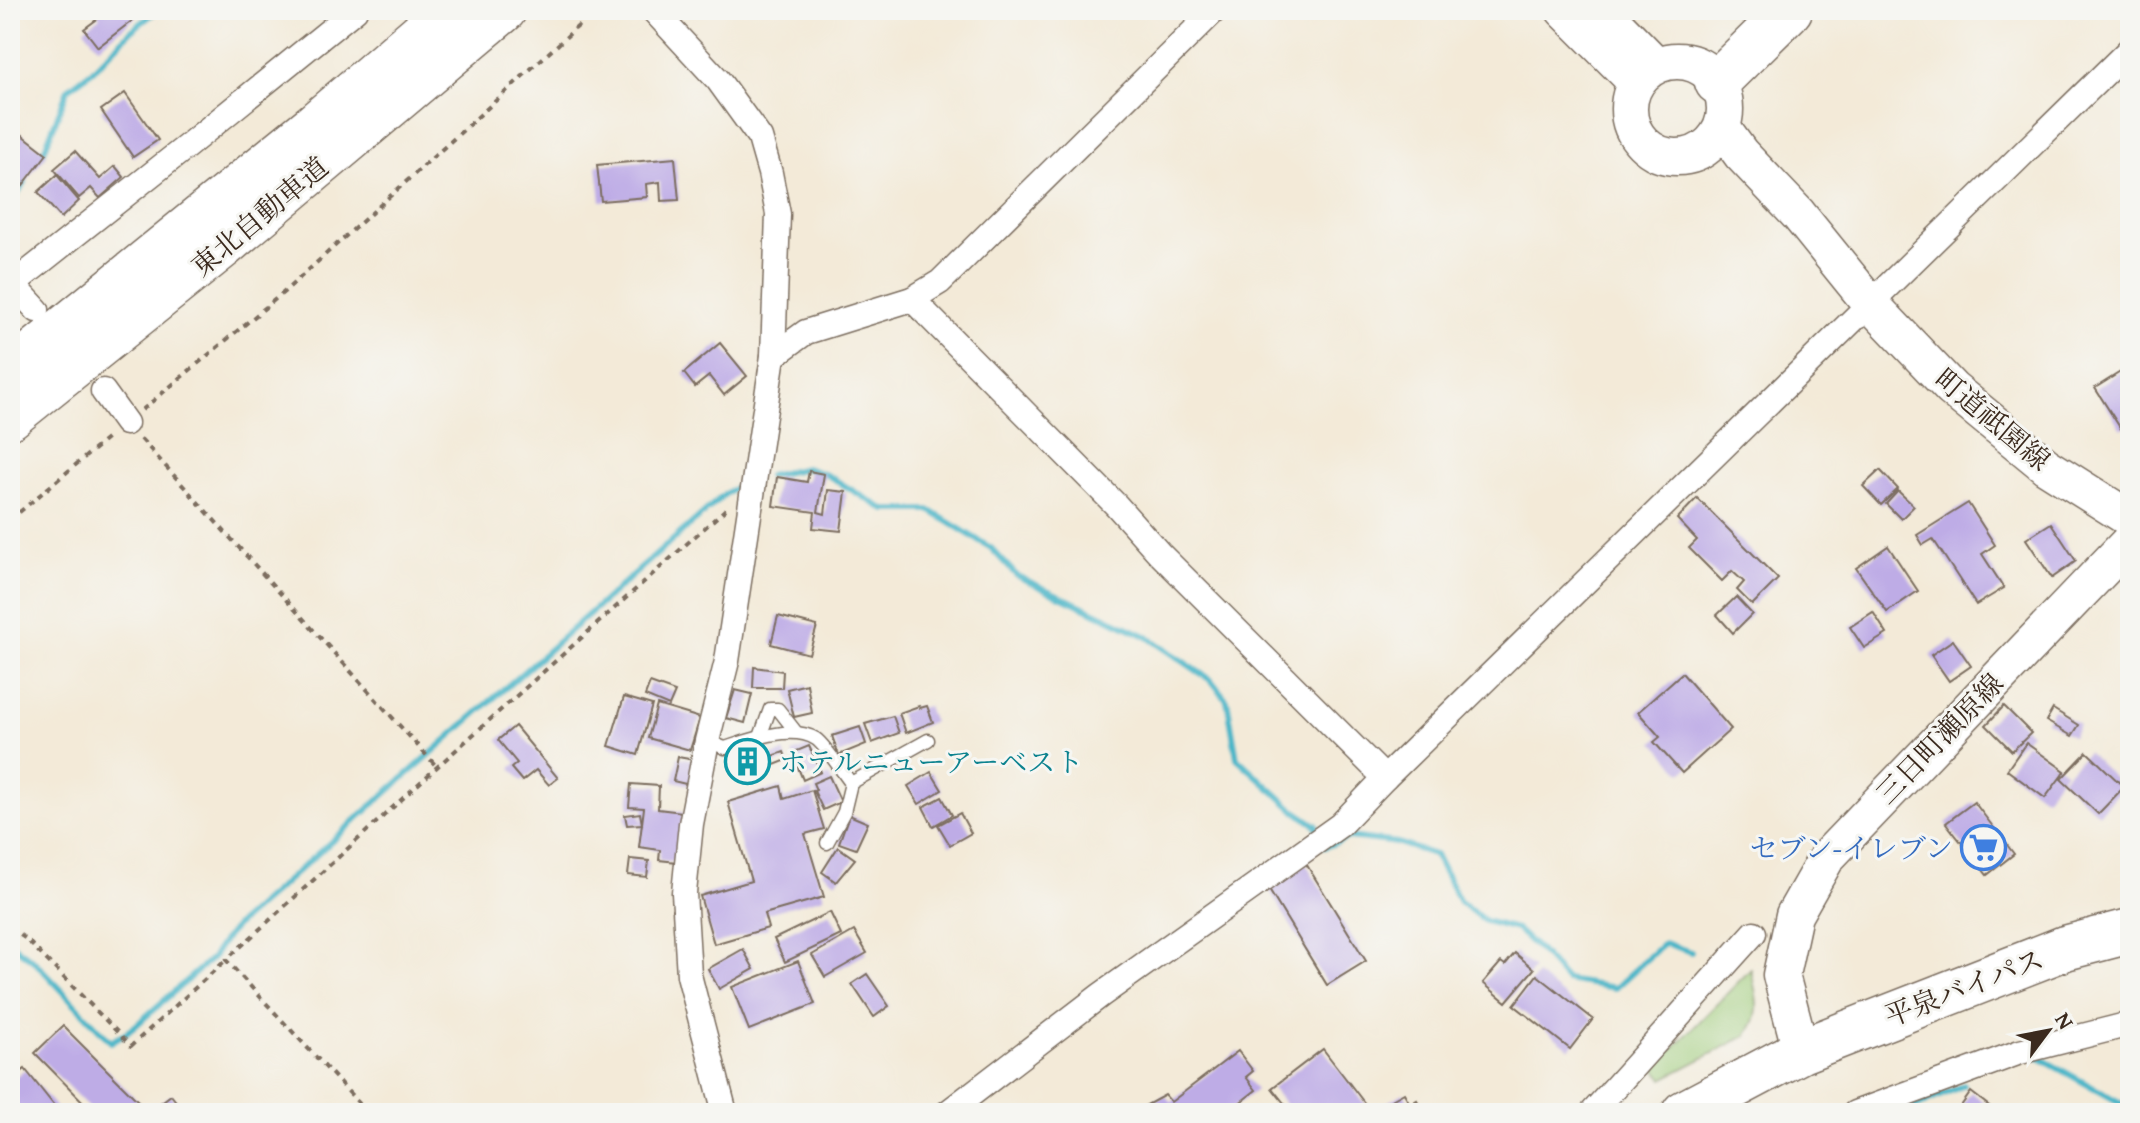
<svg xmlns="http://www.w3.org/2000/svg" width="2140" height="1123" font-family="'Gentium Book Plus','Noto Serif JP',serif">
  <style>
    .green { fill: #9ecb78; stroke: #6c7a4b; stroke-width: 2 }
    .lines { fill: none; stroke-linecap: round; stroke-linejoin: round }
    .stream { stroke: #4bb6c8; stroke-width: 6 }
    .building { fill: #beace6 }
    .lane-casing { stroke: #7b6d5f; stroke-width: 15 }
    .street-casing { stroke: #7b6d5f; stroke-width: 27 }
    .secondary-casing { stroke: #7b6d5f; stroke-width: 39 }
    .highway-casing { stroke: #7b6d5f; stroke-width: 47 }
    .path { stroke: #7b6d5f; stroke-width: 4; stroke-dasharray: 6 6; stroke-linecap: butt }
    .lane { stroke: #fff; stroke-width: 12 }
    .street { stroke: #fff; stroke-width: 24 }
    .secondary { stroke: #fff; stroke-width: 36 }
    .highway { stroke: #fff; stroke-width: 44 }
    .labels { text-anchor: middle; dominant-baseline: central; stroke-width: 6; stroke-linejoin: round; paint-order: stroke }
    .street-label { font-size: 28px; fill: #3b2a1e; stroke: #f6f6f2 }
    .culture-label { font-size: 28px; fill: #0d838f; stroke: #f6f6f2; text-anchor: start }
    .shop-label { font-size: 28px; fill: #366cbe; stroke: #f6f6f2; text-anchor: end }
  </style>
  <rect width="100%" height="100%" fill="#f6f6f2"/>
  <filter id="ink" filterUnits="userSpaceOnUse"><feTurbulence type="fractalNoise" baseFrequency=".0125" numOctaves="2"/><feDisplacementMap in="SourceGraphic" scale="16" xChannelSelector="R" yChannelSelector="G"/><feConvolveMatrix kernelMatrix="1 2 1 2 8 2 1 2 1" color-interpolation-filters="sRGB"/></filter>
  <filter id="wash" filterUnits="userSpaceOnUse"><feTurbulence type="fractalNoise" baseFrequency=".006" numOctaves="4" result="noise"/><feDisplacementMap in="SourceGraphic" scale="32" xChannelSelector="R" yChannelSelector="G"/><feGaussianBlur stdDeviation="1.8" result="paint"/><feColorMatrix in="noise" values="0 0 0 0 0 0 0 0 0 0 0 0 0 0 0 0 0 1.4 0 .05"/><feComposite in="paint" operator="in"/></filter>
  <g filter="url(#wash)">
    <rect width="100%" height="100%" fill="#f3ead8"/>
    <path class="green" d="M1751,969C1756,998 1764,1011 1746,1036L1663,1079L1655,1067Z"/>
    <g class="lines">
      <g class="stream">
        <path d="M42,156L68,89L93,70L131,31L158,10"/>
        <path d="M10,205L25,182"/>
        <path d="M769,476L806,468L827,475L885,510H929L991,548L1017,576L1146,636L1212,681L1227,700L1237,758L1294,810L1316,825L1319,833"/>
        <path d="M1325,847L1349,837L1398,843L1435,855L1460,902L1485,921L1516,929L1539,950L1566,980L1615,988L1664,943L1691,952"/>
        <path d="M10,943L35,962L111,1042L133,1028L212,958L226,937L239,923L725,494L748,481"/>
        <path d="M2036,1056L2130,1108"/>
        <path d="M1902,1113L1964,1085"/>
      </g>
    </g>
    <g id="blocks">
      <g class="building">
        <path d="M95,10H139L142,13L98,47L84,29L100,17Z"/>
        <path d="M125,93L158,140L133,157L101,110Z"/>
        <path d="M10,125L47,154L10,202Z"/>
        <path d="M75,151L100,179L115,166L124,177L100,198L91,188L79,198L54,169Z"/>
        <path d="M675,158L679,200L661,201L660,182L646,184L647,197L601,201L597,165Z"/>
        <path d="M57,175L79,201L61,218L38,192Z"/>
        <path d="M720,343L747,376L724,395L709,376L695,387L684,373Z"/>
        <path d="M2130,366V423L2121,429L2095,388Z"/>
        <path d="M1880,470L1898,489L1881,505L1863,486Z"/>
        <path d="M809,471L824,474L818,512L825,514L828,490L846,492L841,531L813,528L815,512L773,506L777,477L807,482Z"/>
        <path d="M1898,491L1914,506L1901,519L1886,504Z"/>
        <path d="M1697,498L1778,579L1752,605L1737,590L1744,582L1732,571L1722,581L1689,548L1697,540L1677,519Z"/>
        <path d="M1968,503L1995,545L1982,554L2004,588L1976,605L1933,539L1923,545L1917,535Z"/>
        <path d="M2051,523L2076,561L2052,578L2026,539Z"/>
        <path d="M1888,546L1918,591L1887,612L1856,568Z"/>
        <path d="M1736,597L1752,614L1733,633L1717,615Z"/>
        <path d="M1873,612L1887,634L1864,648L1850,627Z"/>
        <path d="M778,616L817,626L809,654L771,644Z"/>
        <path d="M1953,640L1971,666L1949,681L1931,655Z"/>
        <path d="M754,667L783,671L782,688H753Z"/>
        <path d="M1682,673L1731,729L1682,773L1654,742L1660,737L1638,712Z"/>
        <path d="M650,683L675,692L669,706L645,696Z"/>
        <path d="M807,684L812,713L794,717L787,689Z"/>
        <path d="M735,690L752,694L745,723L726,718Z"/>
        <path d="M624,697L652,705L638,755L609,746Z"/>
        <path d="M657,705L700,718L690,750L648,738Z"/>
        <path d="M919,706L920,708L927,706L933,722L906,733L899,713Z"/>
        <path d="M2004,706L2031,733L2012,751L1986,725Z"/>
        <path d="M2053,709L2079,725L2072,736L2046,721Z"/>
        <path d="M893,716L899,733L872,743L865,724Z"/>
        <path d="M515,726L558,778L549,785L536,770L522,781L511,768L517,763L498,740Z"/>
        <path d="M860,727L866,744L839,755L832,736Z"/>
        <path d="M2026,743L2065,771L2045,798L2007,770Z"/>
        <path d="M761,745L762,747L766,746L770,757L784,752L787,760L757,772L756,769L735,777L728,758Z"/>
        <path d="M809,746L821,772L803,780L792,753Z"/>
        <path d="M2087,752L2124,787L2098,814L2061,779Z"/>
        <path d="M678,757L695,760L690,785L673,781Z"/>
        <path d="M931,772L942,790L919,804L908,786Z"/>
        <path d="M829,776L841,802L823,810L814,791L816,790L813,783Z"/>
        <path d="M631,784L659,786L658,809L683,812L677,862L659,860L660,850L639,847L644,808L629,807Z"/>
        <path d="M781,786L784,799L812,790L824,829L805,834L824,897L764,914L768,928L714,944L700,896L751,881L728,802Z"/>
        <path d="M942,797L952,815L933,826L923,807Z"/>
        <path d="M1974,802L2014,854L1987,875L1946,823Z"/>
        <path d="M640,813L642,824L627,825L625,815Z"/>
        <path d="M960,813L971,833L950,845L938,825Z"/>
        <path d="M849,815L868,823L856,849L839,843Z"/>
        <path d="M838,847L855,859L836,882L822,872Z"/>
        <path d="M630,859L649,861L647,877L628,875Z"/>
        <path d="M1305,862L1366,961L1327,985L1266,885Z"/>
        <path d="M830,912L841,935L785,962L774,939Z"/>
        <path d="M854,931L867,953L825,977L812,955Z"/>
        <path d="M743,949L754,969L719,989L708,969Z"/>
        <path d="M1515,953L1534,969L1506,1002L1483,983L1501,962L1505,965Z"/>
        <path d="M798,961L815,1004L749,1030L732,987Z"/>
        <path d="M867,974L889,1006L874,1017L852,984Z"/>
        <path d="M1537,975L1593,1019L1570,1049L1514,1005Z"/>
        <path d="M63,1026L140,1103L130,1113H94L35,1053Z"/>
        <path d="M1323,1049L1369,1109L1364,1113H1292L1272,1088Z"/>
        <path d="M1238,1051L1253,1071L1246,1077L1256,1090L1229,1111L1231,1113H1132L1165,1095L1171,1102Z"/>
        <path d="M25,1069L60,1113H16L10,1105V1081Z"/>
        <path d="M1971,1092L1993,1109L1990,1113H1956Z"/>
        <path d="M1404,1093L1410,1104L1417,1100L1424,1113H1386L1381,1106Z"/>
        <path d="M171,1095L185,1113H147Z"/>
      </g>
    </g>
  </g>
  <g filter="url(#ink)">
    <use href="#blocks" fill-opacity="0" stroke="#7b6d5f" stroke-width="2"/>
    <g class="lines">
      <defs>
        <g id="lane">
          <path d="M760,737L770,709H778L796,732"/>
          <path d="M707,741L725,748C750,740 791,724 816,739C825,745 843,773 851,783L928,740"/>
          <path d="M827,843L844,812L851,783"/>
        </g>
        <g id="street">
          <path d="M653,10L718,80L760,138L770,173L778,214L773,356L727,661L707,741L691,824L684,893L689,975L725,1113"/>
          <path d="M912,299L1117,506L1159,553L1385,778"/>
          <path d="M37,310L13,284L186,147L355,10"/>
          <path d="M773,356L806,332L912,299L940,282L1215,10"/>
          <path d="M103,391L126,423"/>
          <path d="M947,1113L1101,995L1340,825L1385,778L2130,49"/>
          <path d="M1592,1113L1754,933"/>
          <path d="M1855,1113L2020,1052L2130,1024"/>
        </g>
        <g id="secondary">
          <path d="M1564,10L1636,82"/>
          <path d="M1602,10L1656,65"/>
          <circle cx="1677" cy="109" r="48"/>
          <path d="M1722,128L1741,154L1798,214L1870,303L1952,389L2046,466L2130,519"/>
          <path d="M1801,1051L1781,975L1794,915L1827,857L2130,541"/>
        </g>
        <g id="highway">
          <path d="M1717,82L1790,10"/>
          <path d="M10,372L314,125L448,10"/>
          <path d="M10,417L222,247L504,10"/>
          <path d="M1684,1113L1801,1051L2065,948L2130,931"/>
        </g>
      </defs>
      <use href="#lane" class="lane-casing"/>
      <use href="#street" class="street-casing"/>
      <use href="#secondary" class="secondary-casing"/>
      <use href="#highway" class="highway-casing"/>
      <g class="path">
        <path d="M142,410L284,292L596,10"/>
        <path d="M141,439L437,767"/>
        <path d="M10,520L110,436"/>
        <path d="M10,928L26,939L131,1046L226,960"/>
        <path d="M368,1113L226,960L437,767L729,506"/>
      </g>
      <use href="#lane" class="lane"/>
      <use href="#street" class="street"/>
      <use href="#secondary" class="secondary"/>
      <use href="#highway" class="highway"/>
    </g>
  </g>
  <defs>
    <symbol id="building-ring" viewBox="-11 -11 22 22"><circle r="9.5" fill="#f6f6f2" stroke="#0f9aa8" stroke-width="1.5"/><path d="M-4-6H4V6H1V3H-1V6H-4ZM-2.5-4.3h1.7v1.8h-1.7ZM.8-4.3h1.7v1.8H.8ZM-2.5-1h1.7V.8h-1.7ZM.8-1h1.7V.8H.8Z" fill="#0f9aa8"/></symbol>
    <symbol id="supermarket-ring" viewBox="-11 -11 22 22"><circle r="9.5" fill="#f6f6f2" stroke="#3f7fe0" stroke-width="1.5"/><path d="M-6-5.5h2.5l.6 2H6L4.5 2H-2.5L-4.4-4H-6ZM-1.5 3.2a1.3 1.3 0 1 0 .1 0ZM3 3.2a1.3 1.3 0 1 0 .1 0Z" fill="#3f7fe0"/></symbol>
  </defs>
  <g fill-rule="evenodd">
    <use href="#building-ring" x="722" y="736" width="51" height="51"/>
    <use href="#supermarket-ring" x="1958" y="822" width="51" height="51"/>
  </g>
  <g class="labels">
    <g class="street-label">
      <text transform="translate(259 216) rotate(-40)">東北自動車道</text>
      <text transform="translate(1993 419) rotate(40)">町道祗園線</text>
      <text transform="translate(1939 738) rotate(-46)">三日町瀬原線</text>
      <text transform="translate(1964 987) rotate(-21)">平泉バイパス</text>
    </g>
    <g class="culture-label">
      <text x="779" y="761">ホテルニューアーベスト</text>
    </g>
    <g class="shop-label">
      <text x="1953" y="847">セブン-イレブン</text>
    </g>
  </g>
  <rect width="2140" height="1123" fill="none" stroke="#f6f6f2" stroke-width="40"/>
  <g transform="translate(2048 1031) rotate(58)" stroke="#f6f6f2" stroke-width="6" paint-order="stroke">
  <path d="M0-6L14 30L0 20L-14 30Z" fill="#3b2a1e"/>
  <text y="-12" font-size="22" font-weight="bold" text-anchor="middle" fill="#3b2a1e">N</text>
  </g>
</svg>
